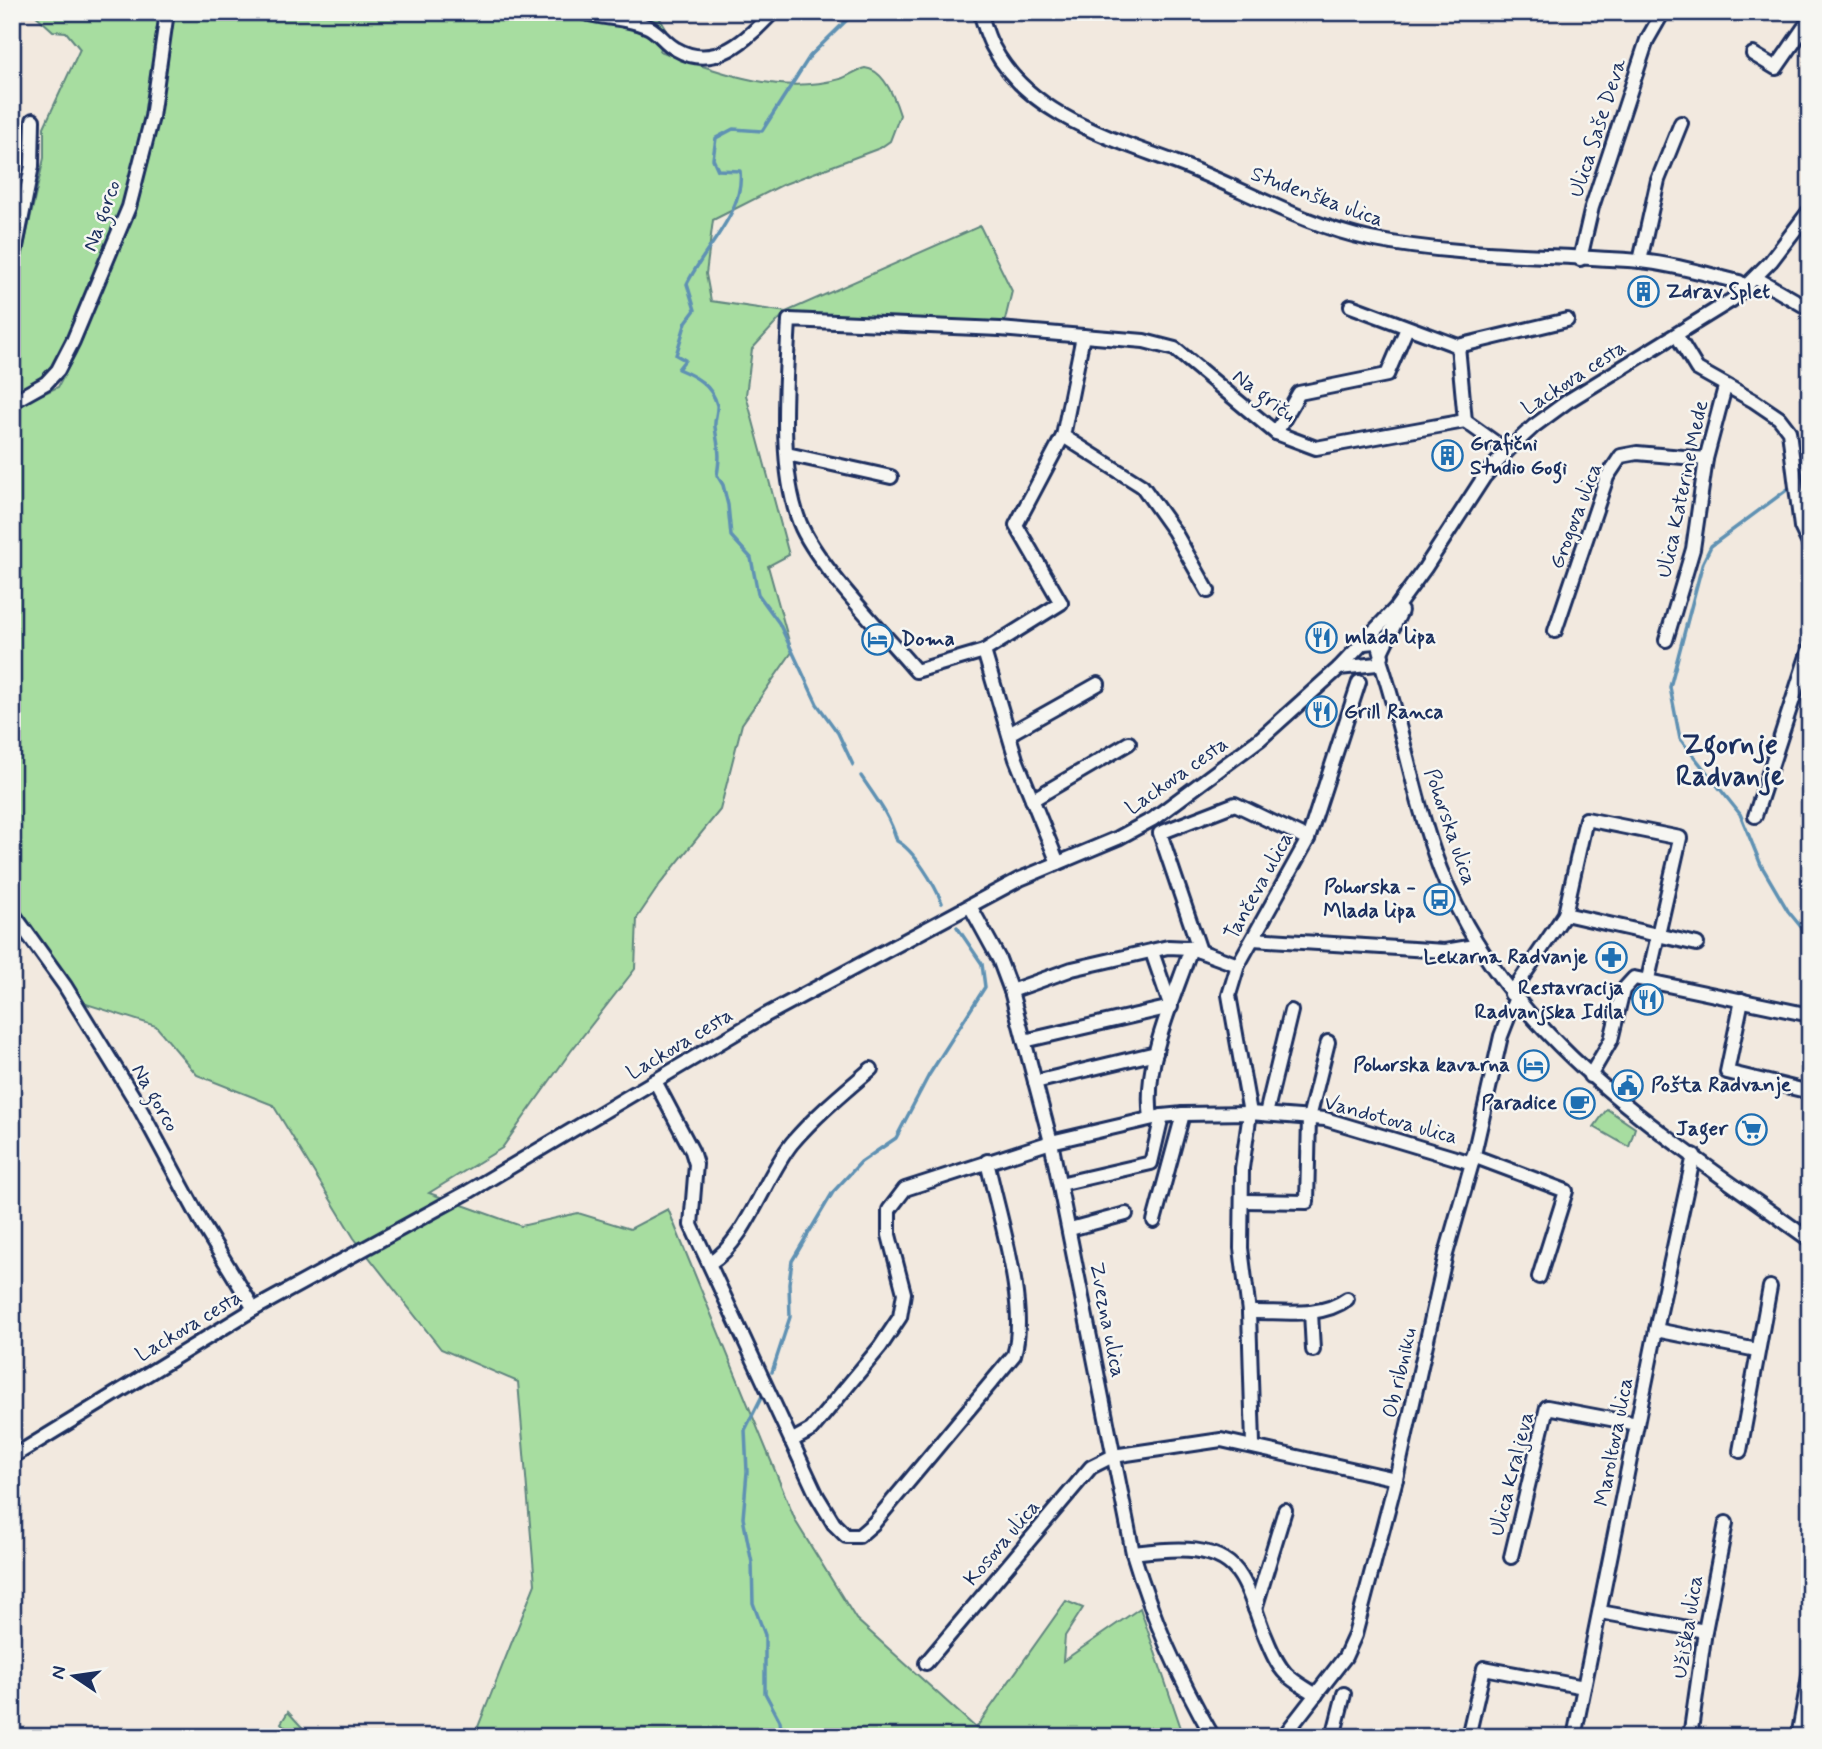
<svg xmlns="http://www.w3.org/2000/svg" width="1822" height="1749" font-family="Mynerve,sans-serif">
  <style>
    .green { fill: #a7dda0; stroke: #61867f; stroke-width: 2 }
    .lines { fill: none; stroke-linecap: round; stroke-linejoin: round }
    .stream { stroke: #5e91b3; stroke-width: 3.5 }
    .minor-casing { stroke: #1b2f5e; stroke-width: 18 }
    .minor { stroke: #f6f6f2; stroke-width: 12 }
    .labels { text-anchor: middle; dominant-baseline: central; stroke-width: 5; stroke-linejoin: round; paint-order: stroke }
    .street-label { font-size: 21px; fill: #1b2f5e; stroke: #f6f6f2 }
    .poi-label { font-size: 21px; font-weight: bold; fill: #1b2f5e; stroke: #f6f6f2; text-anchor: start }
    .district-label { font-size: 28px; font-weight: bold; fill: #1b2f5e; stroke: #f6f6f2 }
  </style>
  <rect width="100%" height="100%" fill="#f2e9df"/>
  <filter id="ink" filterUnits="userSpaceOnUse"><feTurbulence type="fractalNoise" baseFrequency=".0143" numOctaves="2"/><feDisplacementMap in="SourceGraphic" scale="14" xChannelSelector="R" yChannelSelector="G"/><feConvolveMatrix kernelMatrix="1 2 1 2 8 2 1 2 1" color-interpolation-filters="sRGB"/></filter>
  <g filter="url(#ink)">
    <g class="green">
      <path d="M32,12H647L659,17L666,29L660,51C719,72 778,96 840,79C849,76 856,70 865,68C884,70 895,99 900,115L890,141L880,148L782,185L713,220L706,274L711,301L786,312L980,226L1012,291L1004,324L912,322L786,312L752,349L746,395L789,555L768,566L792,652L742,724L720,810L660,884L637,918L635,969L571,1051L502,1148L429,1193L521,1226L578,1213L630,1229L668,1209L796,1522L856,1619L976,1728L1066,1601L1083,1608L1065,1636L1063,1661L1140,1608L1184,1737H474L535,1584L518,1382L441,1349L354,1238L273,1105L197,1075L156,1026L64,997L17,931L12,919V408L58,387L75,355L12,396V298L44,158V127L80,49L66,32L53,31Z"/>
      <path d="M1607,1109L1635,1128L1629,1147L1594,1127Z"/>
      <path d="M288,1712L311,1737H295L281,1723Z"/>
    </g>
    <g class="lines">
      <g class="stream">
        <path d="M1798,481L1807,471L1804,443L1810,416"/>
        <path d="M1792,486L1711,546L1703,562L1670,687L1680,739L1740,814L1761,865L1788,911L1810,938"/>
        <path d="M853,765L838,733L817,704L779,623L758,594L751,558L731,536L728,505L723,485L717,475C721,452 718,449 715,427C714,420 718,412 717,405C712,385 695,376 678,369L685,360L676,355L686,322L695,310L687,284C704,248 745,212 740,171L718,170L713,159L716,138L733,129L762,131L810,56L855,12"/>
        <path d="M861,776C876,798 890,816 897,841C914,850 935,885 942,903"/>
        <path d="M772,1372L790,1317L789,1283L792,1261L833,1192L861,1162L896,1138L929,1075L985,987L982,964L957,927"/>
        <path d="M762,1396L745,1430L747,1472L743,1518L752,1563L753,1603L765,1635V1693L780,1721L782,1737"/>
      </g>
      <defs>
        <g id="minor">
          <path d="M582,12C603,19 626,17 646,26C659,31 664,43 676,49C715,72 747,39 773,12"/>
          <path d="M980,12C984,24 987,37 993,47C1029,116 1111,138 1177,163C1241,187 1302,225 1370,239C1459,257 1550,254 1640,261C1673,264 1706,274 1739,282L1746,287"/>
          <path d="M1753,54L1776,68L1810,19"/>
          <path d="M1580,259L1592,207L1647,40L1663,12"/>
          <path d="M1640,261L1658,180L1681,123"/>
          <path d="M12,267L32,166L33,120"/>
          <path d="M1756,278L1810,309"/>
          <path d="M1351,306L1458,346L1567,320"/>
          <path d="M1677,336L1697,369L1754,401L1779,418L1789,431L1801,527L1810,546"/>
          <path d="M1458,346L1465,421"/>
          <path d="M12,402L46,383L58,370L73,341L129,207L152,117L167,12"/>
          <path d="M1276,433L1299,393L1387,375L1407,328"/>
          <path d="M1063,436L1142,486L1174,531L1208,591"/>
          <path d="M787,454L891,477"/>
          <path d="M1810,562V593"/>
          <path d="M1555,631L1607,477L1621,456L1637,453L1706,459"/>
          <path d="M1666,640L1693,549L1706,459L1725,387"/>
          <path d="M1382,650L1401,611"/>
          <path d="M984,651L1061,603L1016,525L1063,436L1083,336"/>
          <path d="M1380,660C1403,728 1414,801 1440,869C1506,1040 1668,1137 1810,1240"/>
          <path d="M1339,668L1395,609L1425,568L1484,477L1507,451L1534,426L1568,401L1732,300L1771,261L1810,210"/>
          <path d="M1009,734L1098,684"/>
          <path d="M1032,800L1129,743"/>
          <path d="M1755,816L1810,647"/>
          <path d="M1058,863L1016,759L984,651L916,671C883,632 823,572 802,528C777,474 786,379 789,320L1000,329L1144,341L1175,349L1276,433L1316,448L1465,421L1507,451"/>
          <path d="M970,906L999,959L1011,991L1051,1142L1133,1553C1153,1620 1178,1676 1213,1737"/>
          <path d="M12,912L65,986L137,1103L204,1227L254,1309"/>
          <path d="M1565,914L1697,944"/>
          <path d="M1253,939L1445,951L1469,947L1477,943"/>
          <path d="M1200,951L1160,833L1235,804L1308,839"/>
          <path d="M1011,991L1072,969L1168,947L1191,948L1238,965"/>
          <path d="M1511,994L1565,914L1586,819L1680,838L1648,979"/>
          <path d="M1742,1000L1727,1072L1810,1092"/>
          <path d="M1024,1041L1171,1007L1152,952"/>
          <path d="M1590,1076L1611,1040L1623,990L1634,978L1810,1015"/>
          <path d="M655,1081L692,1151L696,1164L691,1225L817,1496L834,1524L846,1536H859L874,1523L1014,1355C1029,1305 998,1214 987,1161"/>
          <path d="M1035,1082L1156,1053"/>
          <path d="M1266,1114L1291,1011"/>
          <path d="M1151,1118C1143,1061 1173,1002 1191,948"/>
          <path d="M1473,1156L1566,1191L1539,1277"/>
          <path d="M1060,1184L1151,1163L1162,1116"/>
          <path d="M1243,1201L1307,1202L1309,1118L1328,1042"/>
          <path d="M1154,1221L1183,1114"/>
          <path d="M1070,1229L1126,1214"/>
          <path d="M710,1263C747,1240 764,1178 792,1143C815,1116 844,1092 871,1069"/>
          <path d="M1249,1312C1281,1311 1320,1319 1347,1299"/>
          <path d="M1311,1312L1313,1350"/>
          <path d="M1656,1330L1757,1350"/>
          <path d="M791,1441L811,1430L880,1347L900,1317L904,1293L889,1235V1210L905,1189L1051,1142L1162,1116L1183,1114L1250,1113L1325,1119L1472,1163"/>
          <path d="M1253,1444L1249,1312L1241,1248L1242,1168L1250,1113L1229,995L1238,965L1308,839L1359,682"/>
          <path d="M1740,1451L1770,1287"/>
          <path d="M12,1457L254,1309L468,1192L766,1015L1020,879L1118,838L1153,819L1260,739L1339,668L1377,664L1382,656L1379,645L1375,642L1364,643"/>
          <path d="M1133,1553C1168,1549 1220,1541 1241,1577C1251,1593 1256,1613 1263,1631C1269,1645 1275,1663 1286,1674C1294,1682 1306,1688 1316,1695"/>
          <path d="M1511,1557L1547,1407L1637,1424"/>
          <path d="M1255,1609L1285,1510"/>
          <path d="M1600,1612L1705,1631"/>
          <path d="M926,1663L1091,1467L1113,1456L1221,1440L1396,1479"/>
          <path d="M1283,1737L1345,1657L1355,1635L1396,1479L1446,1254L1472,1163L1501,1036L1515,1000"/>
          <path d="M1333,1737L1344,1694"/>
          <path d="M1468,1737L1484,1668L1584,1687"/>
          <path d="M1574,1737L1656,1330L1694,1155"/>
          <path d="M1690,1737L1705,1631L1726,1523"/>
          <path d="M1798,1737L1810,1671"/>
        </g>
      </defs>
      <use href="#minor" class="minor-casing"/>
      <use href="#minor" class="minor"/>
    </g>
  </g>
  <defs>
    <symbol id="building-ring" viewBox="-11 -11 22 22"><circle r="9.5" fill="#f6f6f2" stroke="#1f6fb2" stroke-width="1.5"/><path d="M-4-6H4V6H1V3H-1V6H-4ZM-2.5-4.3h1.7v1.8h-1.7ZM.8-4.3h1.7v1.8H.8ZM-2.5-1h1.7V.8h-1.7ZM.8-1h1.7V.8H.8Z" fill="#1f6fb2"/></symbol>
    <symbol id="restaurant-ring" viewBox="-11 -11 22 22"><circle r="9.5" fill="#f6f6f2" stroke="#1f6fb2" stroke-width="1.5"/><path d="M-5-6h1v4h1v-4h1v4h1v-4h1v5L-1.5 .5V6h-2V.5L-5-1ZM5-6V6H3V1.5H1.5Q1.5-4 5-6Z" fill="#1f6fb2"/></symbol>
    <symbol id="hotel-ring" viewBox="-11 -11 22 22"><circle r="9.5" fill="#f6f6f2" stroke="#1f6fb2" stroke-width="1.5"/><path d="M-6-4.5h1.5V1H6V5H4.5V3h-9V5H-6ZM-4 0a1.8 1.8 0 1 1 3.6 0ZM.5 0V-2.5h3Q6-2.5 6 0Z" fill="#1f6fb2"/></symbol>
    <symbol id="bus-ring" viewBox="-11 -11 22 22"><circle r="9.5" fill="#f6f6f2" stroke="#1f6fb2" stroke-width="1.5"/><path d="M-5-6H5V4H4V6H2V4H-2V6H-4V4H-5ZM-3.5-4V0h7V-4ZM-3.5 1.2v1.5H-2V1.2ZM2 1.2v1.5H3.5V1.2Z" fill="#1f6fb2"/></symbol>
    <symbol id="pharmacy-ring" viewBox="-11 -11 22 22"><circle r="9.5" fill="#f6f6f2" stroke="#1f6fb2" stroke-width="1.5"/><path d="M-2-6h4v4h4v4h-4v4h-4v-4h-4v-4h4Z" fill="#1f6fb2"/></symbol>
    <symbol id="civic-ring" viewBox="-11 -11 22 22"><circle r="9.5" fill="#f6f6f2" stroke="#1f6fb2" stroke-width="1.5"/><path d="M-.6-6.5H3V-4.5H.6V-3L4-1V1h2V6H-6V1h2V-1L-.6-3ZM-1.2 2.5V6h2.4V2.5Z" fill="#1f6fb2"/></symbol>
    <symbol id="cafe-ring" viewBox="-11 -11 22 22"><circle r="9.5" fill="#f6f6f2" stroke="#1f6fb2" stroke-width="1.5"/><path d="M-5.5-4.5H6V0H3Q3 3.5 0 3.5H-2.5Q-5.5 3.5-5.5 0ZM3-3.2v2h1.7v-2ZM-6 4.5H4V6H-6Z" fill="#1f6fb2"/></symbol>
    <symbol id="supermarket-ring" viewBox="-11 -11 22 22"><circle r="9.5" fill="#f6f6f2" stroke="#1f6fb2" stroke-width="1.5"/><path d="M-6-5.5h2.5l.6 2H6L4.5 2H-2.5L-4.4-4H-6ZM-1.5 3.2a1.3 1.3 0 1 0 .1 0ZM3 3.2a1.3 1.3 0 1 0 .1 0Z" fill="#1f6fb2"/></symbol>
  </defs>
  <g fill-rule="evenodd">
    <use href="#building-ring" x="1626" y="274" width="35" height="35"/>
    <use href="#building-ring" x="1430" y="438" width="35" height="35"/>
    <use href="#restaurant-ring" x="1304" y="620" width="35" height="35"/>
    <use href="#hotel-ring" x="860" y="622" width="35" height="35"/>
    <use href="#restaurant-ring" x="1304" y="694" width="35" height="35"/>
    <use href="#bus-ring" x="1422" y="882" width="35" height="35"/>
    <use href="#pharmacy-ring" x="1594" y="940" width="35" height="35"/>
    <use href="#restaurant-ring" x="1630" y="982" width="35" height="35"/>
    <use href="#hotel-ring" x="1516" y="1048" width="35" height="35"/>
    <use href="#civic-ring" x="1610" y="1068" width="35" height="35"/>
    <use href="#cafe-ring" x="1562" y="1086" width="35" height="35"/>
    <use href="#supermarket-ring" x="1734" y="1112" width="35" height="35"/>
  </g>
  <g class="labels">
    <g class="street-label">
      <text transform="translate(1598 128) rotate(-72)">Ulica Saše Deva</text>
      <text transform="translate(1317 197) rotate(20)">Studenška ulica</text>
      <text transform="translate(102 216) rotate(-70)">Na gorco</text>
      <text transform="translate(1574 378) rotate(-33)">Lackova cesta</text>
      <text transform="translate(1264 396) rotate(37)">Na griču</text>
      <text transform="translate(1683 489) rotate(-78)">Ulica Katerine Mede</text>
      <text transform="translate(1576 516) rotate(-69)">Grogova ulica</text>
      <text transform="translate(1177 776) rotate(-35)">Lackova cesta</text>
      <text transform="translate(1450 827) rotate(71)">Pohorska ulica</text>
      <text transform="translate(1259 886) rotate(-61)">Tančeva ulica</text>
      <text transform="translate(680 1044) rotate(-31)">Lackova cesta</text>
      <text transform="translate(155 1098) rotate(60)">Na gorco</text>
      <text transform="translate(1391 1120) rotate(15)">Vandotova ulica</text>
      <text transform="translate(1107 1320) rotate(79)">Zvezna ulica</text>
      <text transform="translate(189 1326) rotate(-31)">Lackova cesta</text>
      <text transform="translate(1400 1373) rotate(-77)">Ob ribniku</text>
      <text transform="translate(1614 1442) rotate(-79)">Maroltova ulica</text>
      <text transform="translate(1512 1474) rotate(-76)">Ulica Kraljeva</text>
      <text transform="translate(1002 1543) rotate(-50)">Kosova ulica</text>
      <text transform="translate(1688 1627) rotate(-81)">Užiška ulica</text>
    </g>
    <g class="poi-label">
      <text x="1666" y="292">Zdrav Splet</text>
      <text x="1470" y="444">Grafični<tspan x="1470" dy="24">Studio Gogi</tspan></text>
      <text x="1345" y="637">mlada lipa</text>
      <text x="901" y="639">Doma</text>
      <text x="1344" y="712">Grill Ranca</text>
      <text x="1416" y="887" text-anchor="end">Pohorska -<tspan x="1416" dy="24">Mlada lipa</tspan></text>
      <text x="1588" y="957" text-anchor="end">Lekarna Radvanje</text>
      <text x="1624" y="988" text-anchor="end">Restavracija<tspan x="1624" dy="24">Radvanjska Idila</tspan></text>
      <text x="1510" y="1065" text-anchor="end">Pohorska kavarna</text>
      <text x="1651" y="1085">Pošta Radvanje</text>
      <text x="1557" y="1103" text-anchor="end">Paradice</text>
      <text x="1728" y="1129" text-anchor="end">Jager</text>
    </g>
    <g class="district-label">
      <text x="1730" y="745">Zgornje<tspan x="1730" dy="32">Radvanje</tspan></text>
    </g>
  </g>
  <rect width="1822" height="1749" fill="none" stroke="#f6f6f2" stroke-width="42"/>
  <rect x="21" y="21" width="1780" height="1707" fill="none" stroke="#1b2f5e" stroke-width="2.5" filter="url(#ink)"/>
  <g transform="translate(74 1676) rotate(283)" stroke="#f6f6f2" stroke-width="5" paint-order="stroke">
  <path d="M0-5L12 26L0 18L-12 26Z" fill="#1b2f5e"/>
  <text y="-10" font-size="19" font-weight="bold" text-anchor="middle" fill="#1b2f5e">N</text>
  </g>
</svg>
